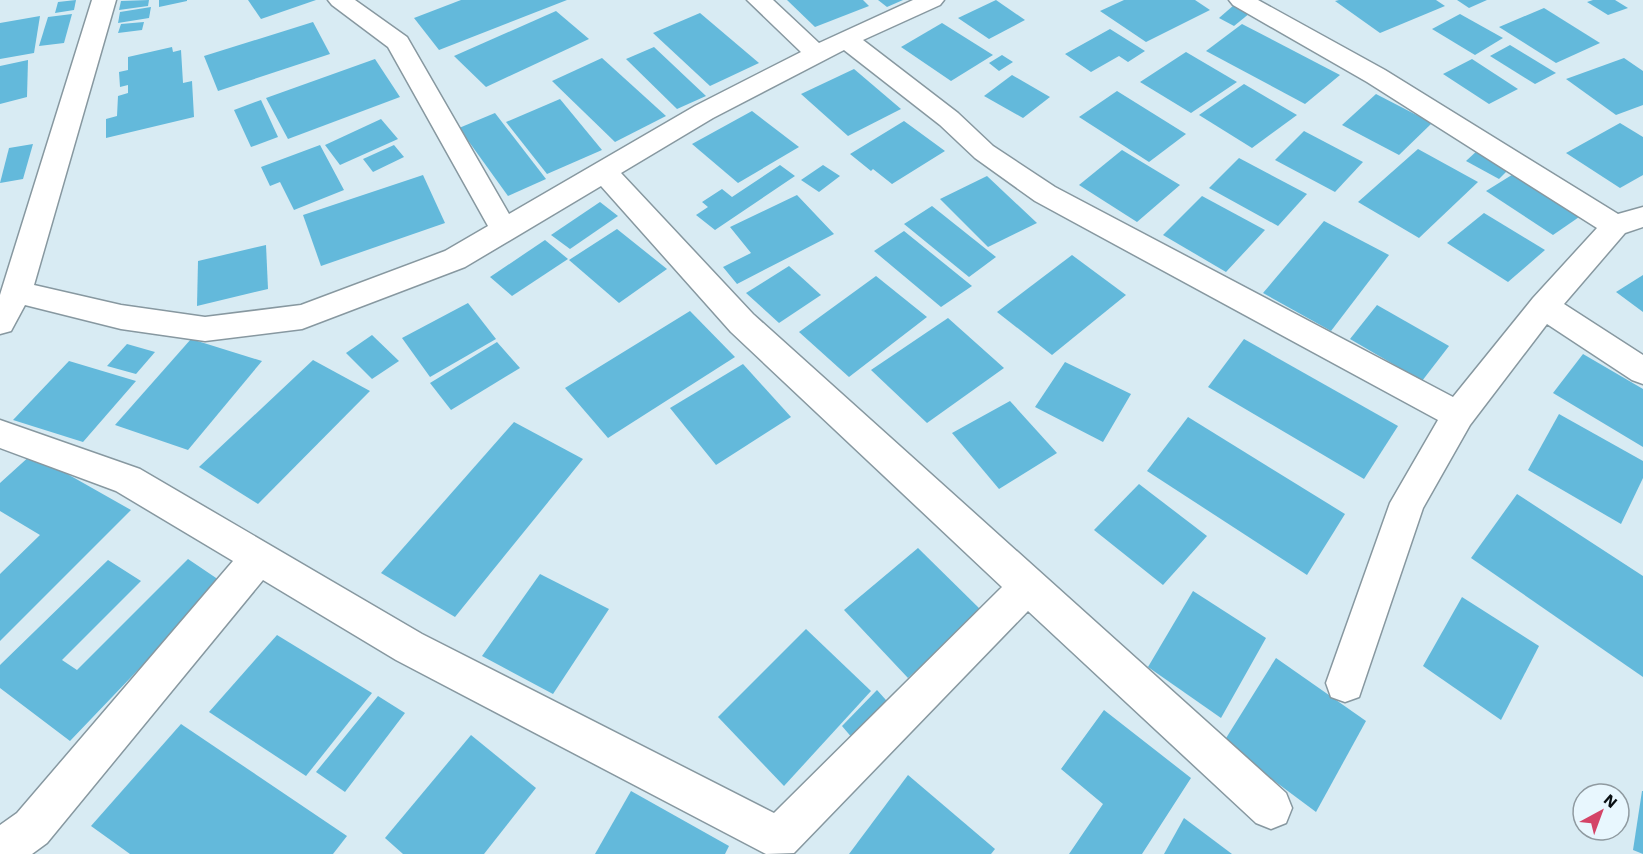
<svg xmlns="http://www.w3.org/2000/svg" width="1643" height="854" font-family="'Work Sans',sans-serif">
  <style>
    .building { fill: #63b9db }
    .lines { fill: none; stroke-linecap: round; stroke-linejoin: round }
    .street-casing { stroke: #8798a0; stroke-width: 3 }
    .street { fill: #fff; fill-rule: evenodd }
  </style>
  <rect width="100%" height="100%" fill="#d8ebf3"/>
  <g class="building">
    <path d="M76,0L74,10L55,13L58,2Z"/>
    <path d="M149,0L148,6L119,10L121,1Z"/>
    <path d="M159,0H187V1L159,7Z"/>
    <path d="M248,0H316L261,19Z"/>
    <path d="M461,0H567L439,50L414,18Z"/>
    <path d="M787,0H863L869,6L815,27Z"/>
    <path d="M878,0H903L887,7Z"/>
    <path d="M996,0L1025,20L989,39L958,18Z"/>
    <path d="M1124,0H1195L1210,10L1146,42L1100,11Z"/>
    <path d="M1339,0H1436L1445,6L1380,33L1335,1Z"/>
    <path d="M1457,0H1487L1469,8Z"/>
    <path d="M1593,0H1615L1628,8L1608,15L1587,2Z"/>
    <path d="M1234,5L1250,13L1234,26L1219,18Z"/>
    <path d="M151,7L149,18L118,23L120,12Z"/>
    <path d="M1544,8L1600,43L1556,63L1499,27Z"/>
    <path d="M556,11L589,39L486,87L454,56Z"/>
    <path d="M700,13L759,63L710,86L653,33Z"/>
    <path d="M72,14L64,43L39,46L48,17Z"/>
    <path d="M1460,14L1503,38L1475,55L1432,29Z"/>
    <path d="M40,16L34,53L0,59V23Z"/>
    <path d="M144,22L142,30L118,33L121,24Z"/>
    <path d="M313,22L330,54L218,91L204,56Z"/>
    <path d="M942,23L993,55L951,81L901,47Z"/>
    <path d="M1242,24L1340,75L1305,104L1206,51Z"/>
    <path d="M1110,29L1145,51L1128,62L1119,56L1091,72L1065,54Z"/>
    <path d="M1510,45L1556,73L1535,84L1490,56Z"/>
    <path d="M172,47L173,52L181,50L183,83L192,81L194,117L106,138V119L117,116L118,96L128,93V85L120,87L119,72L128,70V57Z"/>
    <path d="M654,47L706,96L677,109L626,59Z"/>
    <path d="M1186,52L1237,82L1191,113L1140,82Z"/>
    <path d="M1002,55L1013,62L999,71L989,63Z"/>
    <path d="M602,58L666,116L615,142L552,81Z"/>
    <path d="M1624,58L1643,71V105L1616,115L1566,79Z"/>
    <path d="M375,59L400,97L288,139L266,98Z"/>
    <path d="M1472,59L1518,89L1489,104L1443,74Z"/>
    <path d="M28,60L27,97L0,104V66Z"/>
    <path d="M854,69L901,109L848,136L801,94Z"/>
    <path d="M1012,75L1050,97L1023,118L984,96Z"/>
    <path d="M1244,84L1297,115L1252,148L1199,115Z"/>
    <path d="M1117,91L1186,134L1149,162L1079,117Z"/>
    <path d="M1376,94L1432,123L1399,155L1342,125Z"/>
    <path d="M560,99L602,150L547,174L506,122Z"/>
    <path d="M261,100L278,137L251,147L234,110Z"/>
    <path d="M752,111L799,147L738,183L692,144Z"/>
    <path d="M495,113L546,179L508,196L459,128Z"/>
    <path d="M381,119L398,139L340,165L325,145Z"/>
    <path d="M904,121L945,151L892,184L873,169L871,171L850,154Z"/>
    <path d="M1620,123L1643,137V175L1620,188L1566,153Z"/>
    <path d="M1304,131L1363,162L1335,192L1275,160Z"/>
    <path d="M33,144L23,179L0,183L9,148Z"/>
    <path d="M320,145L344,190L294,210L280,182L270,186L261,167Z"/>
    <path d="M394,145L404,157L373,172L363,159Z"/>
    <path d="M1418,149L1478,182L1419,238L1358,202Z"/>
    <path d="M1479,149L1512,166L1499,179L1466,161Z"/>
    <path d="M1122,150L1180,185L1137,222L1079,185Z"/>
    <path d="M1239,158L1307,194L1278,226L1209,188Z"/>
    <path d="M780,165L795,176L715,230L696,215L708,207L702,202L722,189L732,197Z"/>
    <path d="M823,165L840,176L819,192L801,180Z"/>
    <path d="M1515,173L1582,215L1553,235L1486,191Z"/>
    <path d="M423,175L445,223L321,266L303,215Z"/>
    <path d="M987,176L1037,223L988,247L940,199Z"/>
    <path d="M797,195L834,234L737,284L723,267L751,253L730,227Z"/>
    <path d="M1202,196L1265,230L1226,272L1163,235Z"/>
    <path d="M600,202L618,216L570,249L551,235Z"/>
    <path d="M932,206L996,257L969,277L904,224Z"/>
    <path d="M1484,213L1545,250L1508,282L1447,243Z"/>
    <path d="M1324,221L1389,255L1331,331L1263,293Z"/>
    <path d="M617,229L667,269L619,303L569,260Z"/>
    <path d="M904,231L972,286L941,307L874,251Z"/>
    <path d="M545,240L568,259L512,296L490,277Z"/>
    <path d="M266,245L268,289L197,306L198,261Z"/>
    <path d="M1072,255L1126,295L1052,355L997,312Z"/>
    <path d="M789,266L821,295L779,323L746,293Z"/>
    <path d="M1643,275V312L1616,292Z"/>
    <path d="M876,276L927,317L849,377L799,332Z"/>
    <path d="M468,303L496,339L430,377L402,338Z"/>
    <path d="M1377,305L1449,346L1422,381L1350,339Z"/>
    <path d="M690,311L735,357L608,438L565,388Z"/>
    <path d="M948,318L1004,368L927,423L871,370Z"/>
    <path d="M372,335L399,361L372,379L346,353Z"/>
    <path d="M191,339L262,361L188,450L115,425Z"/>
    <path d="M1244,339L1398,426L1364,479L1208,387Z"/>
    <path d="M497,342L520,368L451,410L430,383Z"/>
    <path d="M127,344L155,352L136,374L107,366Z"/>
    <path d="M1583,354L1643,389V447L1553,393Z"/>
    <path d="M313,360L370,391L258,504L199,467Z"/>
    <path d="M69,361L136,381L83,442L13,420Z"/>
    <path d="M1065,362L1131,394L1103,442L1035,407Z"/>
    <path d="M743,364L791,417L716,465L670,408Z"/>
    <path d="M1010,401L1057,453L999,489L952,433Z"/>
    <path d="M1559,414L1643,461V478L1621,524L1528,470Z"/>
    <path d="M1188,417L1345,514L1307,575L1147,471Z"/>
    <path d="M514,422L583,459L455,617L381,573Z"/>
    <path d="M32,454L131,510L0,641V574L40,535L0,511V483Z"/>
    <path d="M1139,484L1207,536L1163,585L1094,530Z"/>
    <path d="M1517,494L1643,576V677L1471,558Z"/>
    <path d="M918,548L982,611L908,678L844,610Z"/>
    <path d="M188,559L222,582L70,741L0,688V665L108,560L141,581L62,660L77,670Z"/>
    <path d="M540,574L609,609L553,694L482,656Z"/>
    <path d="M1193,591L1266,638L1221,718L1148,667Z"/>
    <path d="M1462,597L1539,646L1501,720L1423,666Z"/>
    <path d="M806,629L871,691L784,786L718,717Z"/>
    <path d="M277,635L372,693L306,776L209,712Z"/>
    <path d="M1276,658L1366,721L1316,812L1223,743Z"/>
    <path d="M877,690L894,709L859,746L842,726Z"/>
    <path d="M378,696L405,713L345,792L316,772Z"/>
    <path d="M1104,710L1191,778L1142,854H1069L1103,804L1061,769Z"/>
    <path d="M181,724L347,836L333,854H130L91,826Z"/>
    <path d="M471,735L536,788L484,854H403L385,838Z"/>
    <path d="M908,775L995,849L991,854H849Z"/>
    <path d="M631,791L729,846L725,854H595Z"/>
    <path d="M1642,791H1643V854L1633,850Z"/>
    <path d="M1184,818L1232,854H1164Z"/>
  </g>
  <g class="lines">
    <defs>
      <path id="street" d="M92,0H116L34,285L121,305L205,317L301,305L445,251L488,226L388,47L332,5L328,0H355L407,37L509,214L695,106L801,52L747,0H773L819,43L913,0H944L940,5L863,40L958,113L993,146L1055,187L1453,397L1533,298L1597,228L1367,82L1233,5L1229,0H1258L1385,70L1618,214L1643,207V227L1625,233L1564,304L1643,355V384L1632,380L1547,324L1470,425L1423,508L1359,697L1345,702L1331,697L1326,683L1390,503L1438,420L1035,201L975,158L940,125L844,50L713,118L621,173L753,314L1286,793L1292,808L1286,823L1271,829L1256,823L1028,611L794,853L766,854L396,660L263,580L47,843L32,854H0V825L17,813L233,561L116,491L0,448V420L140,469L422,634L774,813L1002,587L731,332L601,186L465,267L302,329L205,341L121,329L25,305L11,331L0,334V295Z"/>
    </defs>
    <use href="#street" class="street-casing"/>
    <use href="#street" class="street"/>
  </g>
  <g transform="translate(1601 812) rotate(41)"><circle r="28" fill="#e8f7fe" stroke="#8f9aa0" stroke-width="1.5"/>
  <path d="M0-4.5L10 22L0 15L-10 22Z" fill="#d44467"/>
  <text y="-9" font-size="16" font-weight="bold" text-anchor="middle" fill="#090f12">N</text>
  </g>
</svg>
